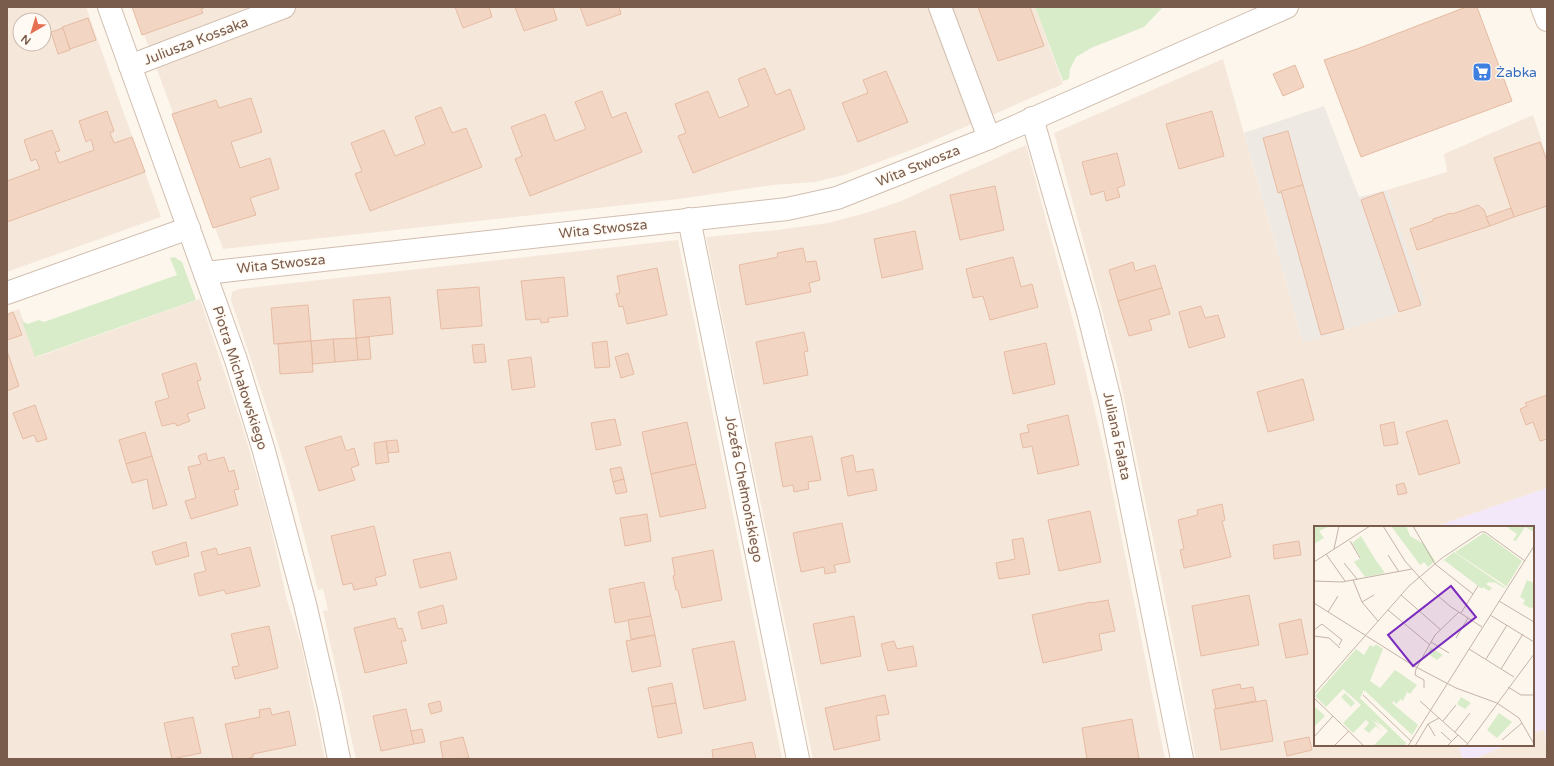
<svg xmlns="http://www.w3.org/2000/svg" width="1554" height="766" font-family="'Varela Round',sans-serif">
  <style>
    .residential { fill: #f5e8da; fill-rule: evenodd }
    .industrial { fill: #efe9e4 }
    .education { fill: #f3e8fa }
    .green { fill: #d8ecc9 }
    .building { fill: #f3d5c3; stroke: #e6bba3 }
    .lines { fill: none; stroke-linecap: round; stroke-linejoin: round }
    .street-casing { stroke: #d1beb0; stroke-width: 24 }
    .secondary-casing { stroke: #d6c0b0; stroke-width: 24 }
    .street { stroke: #fff; stroke-width: 22 }
    .secondary { stroke: #fff; stroke-width: 22 }
    .labels { text-anchor: middle; dominant-baseline: central; stroke-width: 3; stroke-linejoin: round; paint-order: stroke }
    .street-label { font-size: 14px; fill: #7a5c4d; stroke: #fffaf3 }
    .shop-label { font-size: 14px; fill: #366cbe; stroke: #fffaf3; text-anchor: start }
    .inset-road { fill: none; stroke: #c5b3a7; stroke-width: 1 }
    .view { fill: #7b2cbf; fill-opacity: 0.15; stroke: #7b2cbf; stroke-width: 2 }
    .inset-edge { fill: none; stroke: #7a5c4d; stroke-width: 2 }
  </style>
  <rect width="100%" height="100%" fill="#fdf6ec"/>
  <g class="residential">
    <path d="M7,7H86L161,217L7,272ZM20,20H44V44H20Z"/>
    <path d="M134,7H1035L1063,84L919,147L844,175L815,182L773,185L679,199L223,249Z"/>
    <path d="M1223,59L1303,343L1425,304L1387,190L1447,172L1444,154L1533,115L1547,157V488L1434,527H1315V745H1458L1463,759H1196L1163,587L1118,369L1054,133Z"/>
    <path d="M1026,145L1076,331L1106,458L1165,759H813L706,237L777,230L828,223L869,212L901,201Z"/>
    <path d="M678,240L782,759H356L323,611L328,610L323,589L318,590L294,497L270,417L231,300L232,292L239,289Z"/>
    <path d="M200,299L243,428L269,519L287,600L301,644L325,759H7V313L19,309L37,357Z"/>
    <path d="M1544,729L1547,744V759H1474L1506,745H1533V733Z"/>
  </g>
  <path class="industrial" d="M1324,106L1359,197L1387,190L1426,304L1303,343L1244,133Z"/>
  <g class="education">
    <path d="M1547,488V744L1544,729L1533,733V527H1434Z"/>
    <path d="M1458,745H1506L1474,759H1463Z"/>
  </g>
  <g class="green">
    <path d="M1035,7H1163L1144,27L1091,48L1076,57L1070,69L1069,79L1063,81Z"/>
    <path d="M174,257L182,262L196,300L35,357L22,321L28,324L39,320L44,322L177,275L170,258Z"/>
  </g>
  <g class="building">
    <path d="M132,7H206L201,9L203,13L142,35Z"/>
    <path d="M455,7H489L492,17L463,28Z"/>
    <path d="M515,7H553L557,20L524,31Z"/>
    <path d="M580,7H619L621,14L587,26Z"/>
    <path d="M978,7H1030L1044,46L998,61Z"/>
    <path d="M1466,7H1477L1512,101L1361,157L1324,60L1357,49Z"/>
    <path d="M88,18L96,40L70,49L62,27Z"/>
    <path d="M63,28L70,50L58,54L51,32Z"/>
    <path d="M1295,65L1304,87L1283,96L1273,74Z"/>
    <path d="M765,68L776,95L790,89L805,129L693,173L678,136L686,133L675,104L708,91L719,118L749,106L738,79Z"/>
    <path d="M886,71L908,122L858,142L842,103L868,93L863,80Z"/>
    <path d="M602,91L612,118L626,112L642,152L530,196L515,159L522,156L511,127L545,114L555,141L586,129L575,102Z"/>
    <path d="M251,98L262,132L231,142L240,168L270,158L279,189L250,198L256,215L213,228L172,114L216,100L219,108Z"/>
    <path d="M441,107L452,133L466,128L482,167L370,211L355,174L362,171L351,143L384,130L395,156L425,144L415,117Z"/>
    <path d="M107,111L114,131L110,133L114,143L132,137L145,172L7,222V181L40,169L36,159L31,161L24,140L52,130L60,151L55,152L59,163L94,150L91,139L86,142L79,121Z"/>
    <path d="M1212,111L1224,156L1179,169L1166,124Z"/>
    <path d="M1288,131L1303,185L1278,193L1263,138Z"/>
    <path d="M1540,142L1547,161V206L1514,217L1494,158Z"/>
    <path d="M1117,153L1125,185L1117,188L1120,197L1106,201L1104,191L1091,195L1082,162Z"/>
    <path d="M1303,185L1344,329L1321,335L1281,191Z"/>
    <path d="M995,186L1004,230L960,240L950,195Z"/>
    <path d="M1383,192L1421,305L1399,312L1361,200Z"/>
    <path d="M1478,205L1484,210L1490,226L1417,250L1410,229L1433,221V219L1451,213L1452,214Z"/>
    <path d="M1511,208L1514,217L1490,226L1486,217Z"/>
    <path d="M915,231L923,269L882,278L874,239Z"/>
    <path d="M803,248L806,262L816,261L820,280L809,283L811,292L746,305L739,265L778,257L777,253Z"/>
    <path d="M1013,257L1021,287L1032,284L1038,307L990,320L983,296L973,298L966,269Z"/>
    <path d="M1133,262L1135,271L1155,265L1162,288L1118,301L1109,270Z"/>
    <path d="M657,268L667,315L627,324L623,306L619,307L616,294L620,293L617,276Z"/>
    <path d="M564,277L568,316L548,318L549,322L541,323L540,319L526,320L521,281Z"/>
    <path d="M479,287L482,326L441,329L437,290Z"/>
    <path d="M1162,288L1170,314L1149,320L1152,330L1129,336L1118,301Z"/>
    <path d="M390,297L393,334L356,338L353,300Z"/>
    <path d="M308,305L311,341L274,344L271,308Z"/>
    <path d="M1201,306L1205,318L1218,315L1225,337L1189,348L1179,312Z"/>
    <path d="M13,312L22,335L7,340V315Z"/>
    <path d="M804,332L808,351L804,352L808,375L764,384L756,342Z"/>
    <path d="M369,337L371,359L358,360L356,338Z"/>
    <path d="M356,338L358,360L335,362L333,339Z"/>
    <path d="M333,339L335,362L313,364L311,341Z"/>
    <path d="M311,341L313,372L280,374L278,344Z"/>
    <path d="M607,341L610,367L595,368L592,343Z"/>
    <path d="M1046,343L1055,384L1013,394L1004,352Z"/>
    <path d="M484,344L486,362L474,363L472,345Z"/>
    <path d="M7,351L19,386L7,391Z"/>
    <path d="M628,353L634,374L621,378L615,357Z"/>
    <path d="M531,357L535,387L512,390L508,360Z"/>
    <path d="M196,363L201,380L197,381L205,408L187,414L190,421L177,426L175,423L162,426L155,402L169,398L162,374Z"/>
    <path d="M1303,379L1314,420L1268,432L1257,392Z"/>
    <path d="M1547,395V439L1540,441L1533,422L1526,425L1520,409L1527,406L1525,403Z"/>
    <path d="M35,405L47,439L37,442L34,435L23,439L13,413Z"/>
    <path d="M1068,415L1079,465L1038,474L1032,446L1023,448L1020,434L1029,432L1027,425Z"/>
    <path d="M615,419L621,445L596,450L591,423Z"/>
    <path d="M1447,420L1460,463L1419,475L1406,432Z"/>
    <path d="M687,422L696,464L651,474L642,432Z"/>
    <path d="M1394,422L1398,444L1384,446L1380,425Z"/>
    <path d="M145,432L152,456L126,464L119,440Z"/>
    <path d="M341,436L346,451L354,448L359,465L351,468L355,480L319,491L305,447Z"/>
    <path d="M812,436L821,480L808,482L809,489L794,492L793,485L783,487L775,443Z"/>
    <path d="M397,440L399,452L388,453L386,441Z"/>
    <path d="M386,441L389,462L376,464L374,443Z"/>
    <path d="M206,453L208,461L224,457L229,472L234,470L239,489L234,490L238,505L191,519L185,501L196,498L188,467L201,464L198,456Z"/>
    <path d="M853,455L856,472L873,469L877,490L848,496L841,458Z"/>
    <path d="M152,456L167,505L153,509L147,479L132,483L126,464Z"/>
    <path d="M696,464L706,508L660,517L651,474Z"/>
    <path d="M621,467L624,479L613,482L610,469Z"/>
    <path d="M624,479L627,492L616,494L613,482Z"/>
    <path d="M1404,483L1407,493L1398,495L1396,485Z"/>
    <path d="M1222,504L1225,520L1222,521L1231,557L1184,568L1180,550L1184,549L1178,520L1198,515L1197,510Z"/>
    <path d="M1090,511L1101,562L1059,571L1048,520Z"/>
    <path d="M647,514L651,541L625,546L620,518Z"/>
    <path d="M842,523L850,562L834,565L836,572L825,574L824,567L801,572L793,533Z"/>
    <path d="M374,526L386,575L375,578L377,585L354,590L352,583L343,585L331,536Z"/>
    <path d="M1023,538L1030,574L999,579L996,563L1015,559L1012,540Z"/>
    <path d="M1299,541L1301,555L1274,559L1273,545Z"/>
    <path d="M186,542L189,556L156,565L152,552Z"/>
    <path d="M250,547L260,586L226,594L224,590L199,596L194,574L206,571L201,552L216,548L218,555Z"/>
    <path d="M713,550L722,600L682,608L678,590H676L673,576L675,575L672,558Z"/>
    <path d="M450,552L457,579L420,588L413,560Z"/>
    <path d="M644,582L651,616L615,623L609,589Z"/>
    <path d="M1249,595L1259,645L1201,656L1192,606Z"/>
    <path d="M1108,600L1115,631L1099,634L1102,650L1043,663L1032,615L1091,602V603Z"/>
    <path d="M443,605L447,623L422,629L418,612Z"/>
    <path d="M651,616L655,635L631,639L628,620Z"/>
    <path d="M854,616L861,656L821,664L813,624Z"/>
    <path d="M395,618L398,629L402,628L406,641H401L407,663L365,673L354,628Z"/>
    <path d="M1301,619L1308,654L1286,658L1279,624Z"/>
    <path d="M269,626L278,668L235,679L232,667L239,666L231,634Z"/>
    <path d="M655,635L661,666L632,672L626,641Z"/>
    <path d="M734,641L746,700L704,709L692,649Z"/>
    <path d="M894,641L897,649L913,646L917,666L888,671L881,644Z"/>
    <path d="M672,683L676,703L652,707L648,688Z"/>
    <path d="M1240,684L1241,689L1253,687L1256,701L1216,709L1212,690Z"/>
    <path d="M885,695L889,714L876,716L880,740L834,750L825,708Z"/>
    <path d="M1266,700L1273,741L1221,750L1214,709Z"/>
    <path d="M440,701L442,711L431,714L428,704Z"/>
    <path d="M676,703L682,733L658,738L652,707Z"/>
    <path d="M270,708L272,715L289,711L296,745L253,754V757L246,759H233L225,724L260,717L259,710Z"/>
    <path d="M406,709L414,744L381,751L373,716Z"/>
    <path d="M193,717L201,753L172,759L164,723Z"/>
    <path d="M1132,719L1139,759H1087L1082,728Z"/>
    <path d="M422,729L425,742L414,744L411,731Z"/>
    <path d="M463,737L469,758L443,759L440,742Z"/>
    <path d="M1309,737L1312,750L1287,756L1284,742Z"/>
    <path d="M752,742L756,759H713L712,750Z"/>
  </g>
  <g class="lines">
    <defs>
      <g id="street">
        <path d="M109,7L236,360L264,451L305,604L329,708L339,759"/>
        <path d="M940,7L989,138"/>
        <path d="M130,66L284,7"/>
        <path d="M1032,118L1088,312L1110,400L1182,759"/>
        <path d="M689,219L798,759"/>
        <path d="M205,273L787,209L837,198L989,138L1287,7"/>
        <path d="M7,293L189,228"/>
      </g>
      <path id="secondary" d="M1542,7L1547,20"/>
    </defs>
    <use href="#street" class="street-casing"/>
    <use href="#secondary" class="secondary-casing"/>
    <use href="#street" class="street"/>
    <use href="#secondary" class="secondary"/>
  </g>
  <defs>
    <symbol id="supermarket-square" viewBox="-11 -11 22 22"><rect x="-9" y="-9" width="18" height="18" rx="4" fill="#3f7fe0" stroke="#fffaf3"/><path d="M-6-5.5h2.5l.6 2H6L4.5 2H-2.5L-4.4-4H-6ZM-1.5 3.2a1.3 1.3 0 1 0 .1 0ZM3 3.2a1.3 1.3 0 1 0 .1 0Z" fill="#fff"/></symbol>
  </defs>
  <g fill-rule="evenodd">
    <use href="#supermarket-square" x="1471" y="61" width="22" height="22"/>
  </g>
  <g class="labels">
    <g class="street-label">
      <text transform="translate(196 41) rotate(-21)">Juliusza Kossaka</text>
      <text transform="translate(918 166) rotate(-22)">Wita Stwosza</text>
      <text transform="translate(603 229) rotate(-6)">Wita Stwosza</text>
      <text transform="translate(281 264) rotate(-6)">Wita Stwosza</text>
      <text transform="translate(240 378) rotate(72)">Piotra Michałowskiego</text>
      <text transform="translate(1117 436) rotate(78)">Juliana Fałata</text>
      <text transform="translate(744 489) rotate(79)">Józefa Chełmońskiego</text>
    </g>
    <g class="shop-label">
      <text x="1496" y="72">Żabka</text>
    </g>
  </g>
  <g transform="translate(1314 526)">
    <rect width="220" height="220" fill="#fdf6ec"/>
    <path d="M0,0H16L5,5L10,12L0,18ZM77,0H92L96,10L110,18L121,35L114,41L110,36L106,39ZM195,0H220V6L211,1L202,15L199,14L203,8L194,2ZM170,7L208,35L191,63L192,60L141,26ZM47,10L61,33L71,47L51,51L40,36L47,32L38,17ZM140,26L191,61L190,62L182,57L175,56L172,58L178,62L175,65L169,61L168,63L130,34L123,39ZM213,54L220,57V81L216,82L209,78L211,74L206,71ZM62,118L69,123L56,155L66,162L81,144L103,159L96,168L93,166L89,175L87,173L82,178L80,175L78,177L104,199L98,209L50,164L46,172L92,217L91,220H59L74,205L60,192L67,200L58,194L69,206L62,200L55,207L50,203L55,197L52,194L39,207L29,197L47,179L29,163L12,181L1,170L42,123L50,129L56,119L60,121ZM116,121L129,129L123,134L114,128ZM31,167L41,177L37,181L27,171ZM147,171L157,177L151,183L143,178ZM0,180L11,190L0,201ZM185,187L198,196L183,212L173,204Z" fill="#d8ecc9"/>
    <path class="inset-road" d="M69,0L91,35L116,63L137,81L168,101M99,0L121,38M36,15L46,32M20,23L25,0M12,28L31,55M74,29L85,46M0,36L56,0M30,37L43,53M121,38L159,68M39,54L48,76L64,95M0,55L28,56L98,43M87,69L127,104M185,75L220,96M48,76L60,69M0,77L100,140L142,162L183,177L205,192L220,218M74,84L116,119M14,86L24,70M147,87L164,60M176,89L220,116M0,104L8,98L28,114L25,119M0,110L15,112L26,122M142,112L154,92M117,116L135,127M155,123L200,151M172,133L193,99M187,143L209,108M194,161L207,169H220M110,162V154L101,149L102,143L121,109L145,86M0,168L95,60L128,32L167,6H171L211,35M49,169L97,215M0,172L50,220M106,175L154,218M129,195L142,179M114,198L125,192M127,206L138,216M141,206L156,187M0,211L19,190M188,214L208,197M20,220L35,205M94,220L220,20M101,220L114,198L121,210M133,220L144,209M152,220L220,128"/>
    <path class="view" d="M137,60L162,91L99,140L74,109Z"/>
    <rect width="220" height="220" class="inset-edge"/>
  </g>
  <rect width="1554" height="766" fill="none" stroke="#7a5c4d" stroke-width="16"/>
  <g transform="translate(32 32) rotate(218)"><circle r="19" fill="#fffaf3" stroke="#cabbb1"/>
  <path d="M0-3L7 15L0 10L-7 15Z" fill="#e76f51"/>
  <text y="-6" font-size="11" font-weight="bold" text-anchor="middle" fill="#7a5c4d">N</text>
  </g>
</svg>
